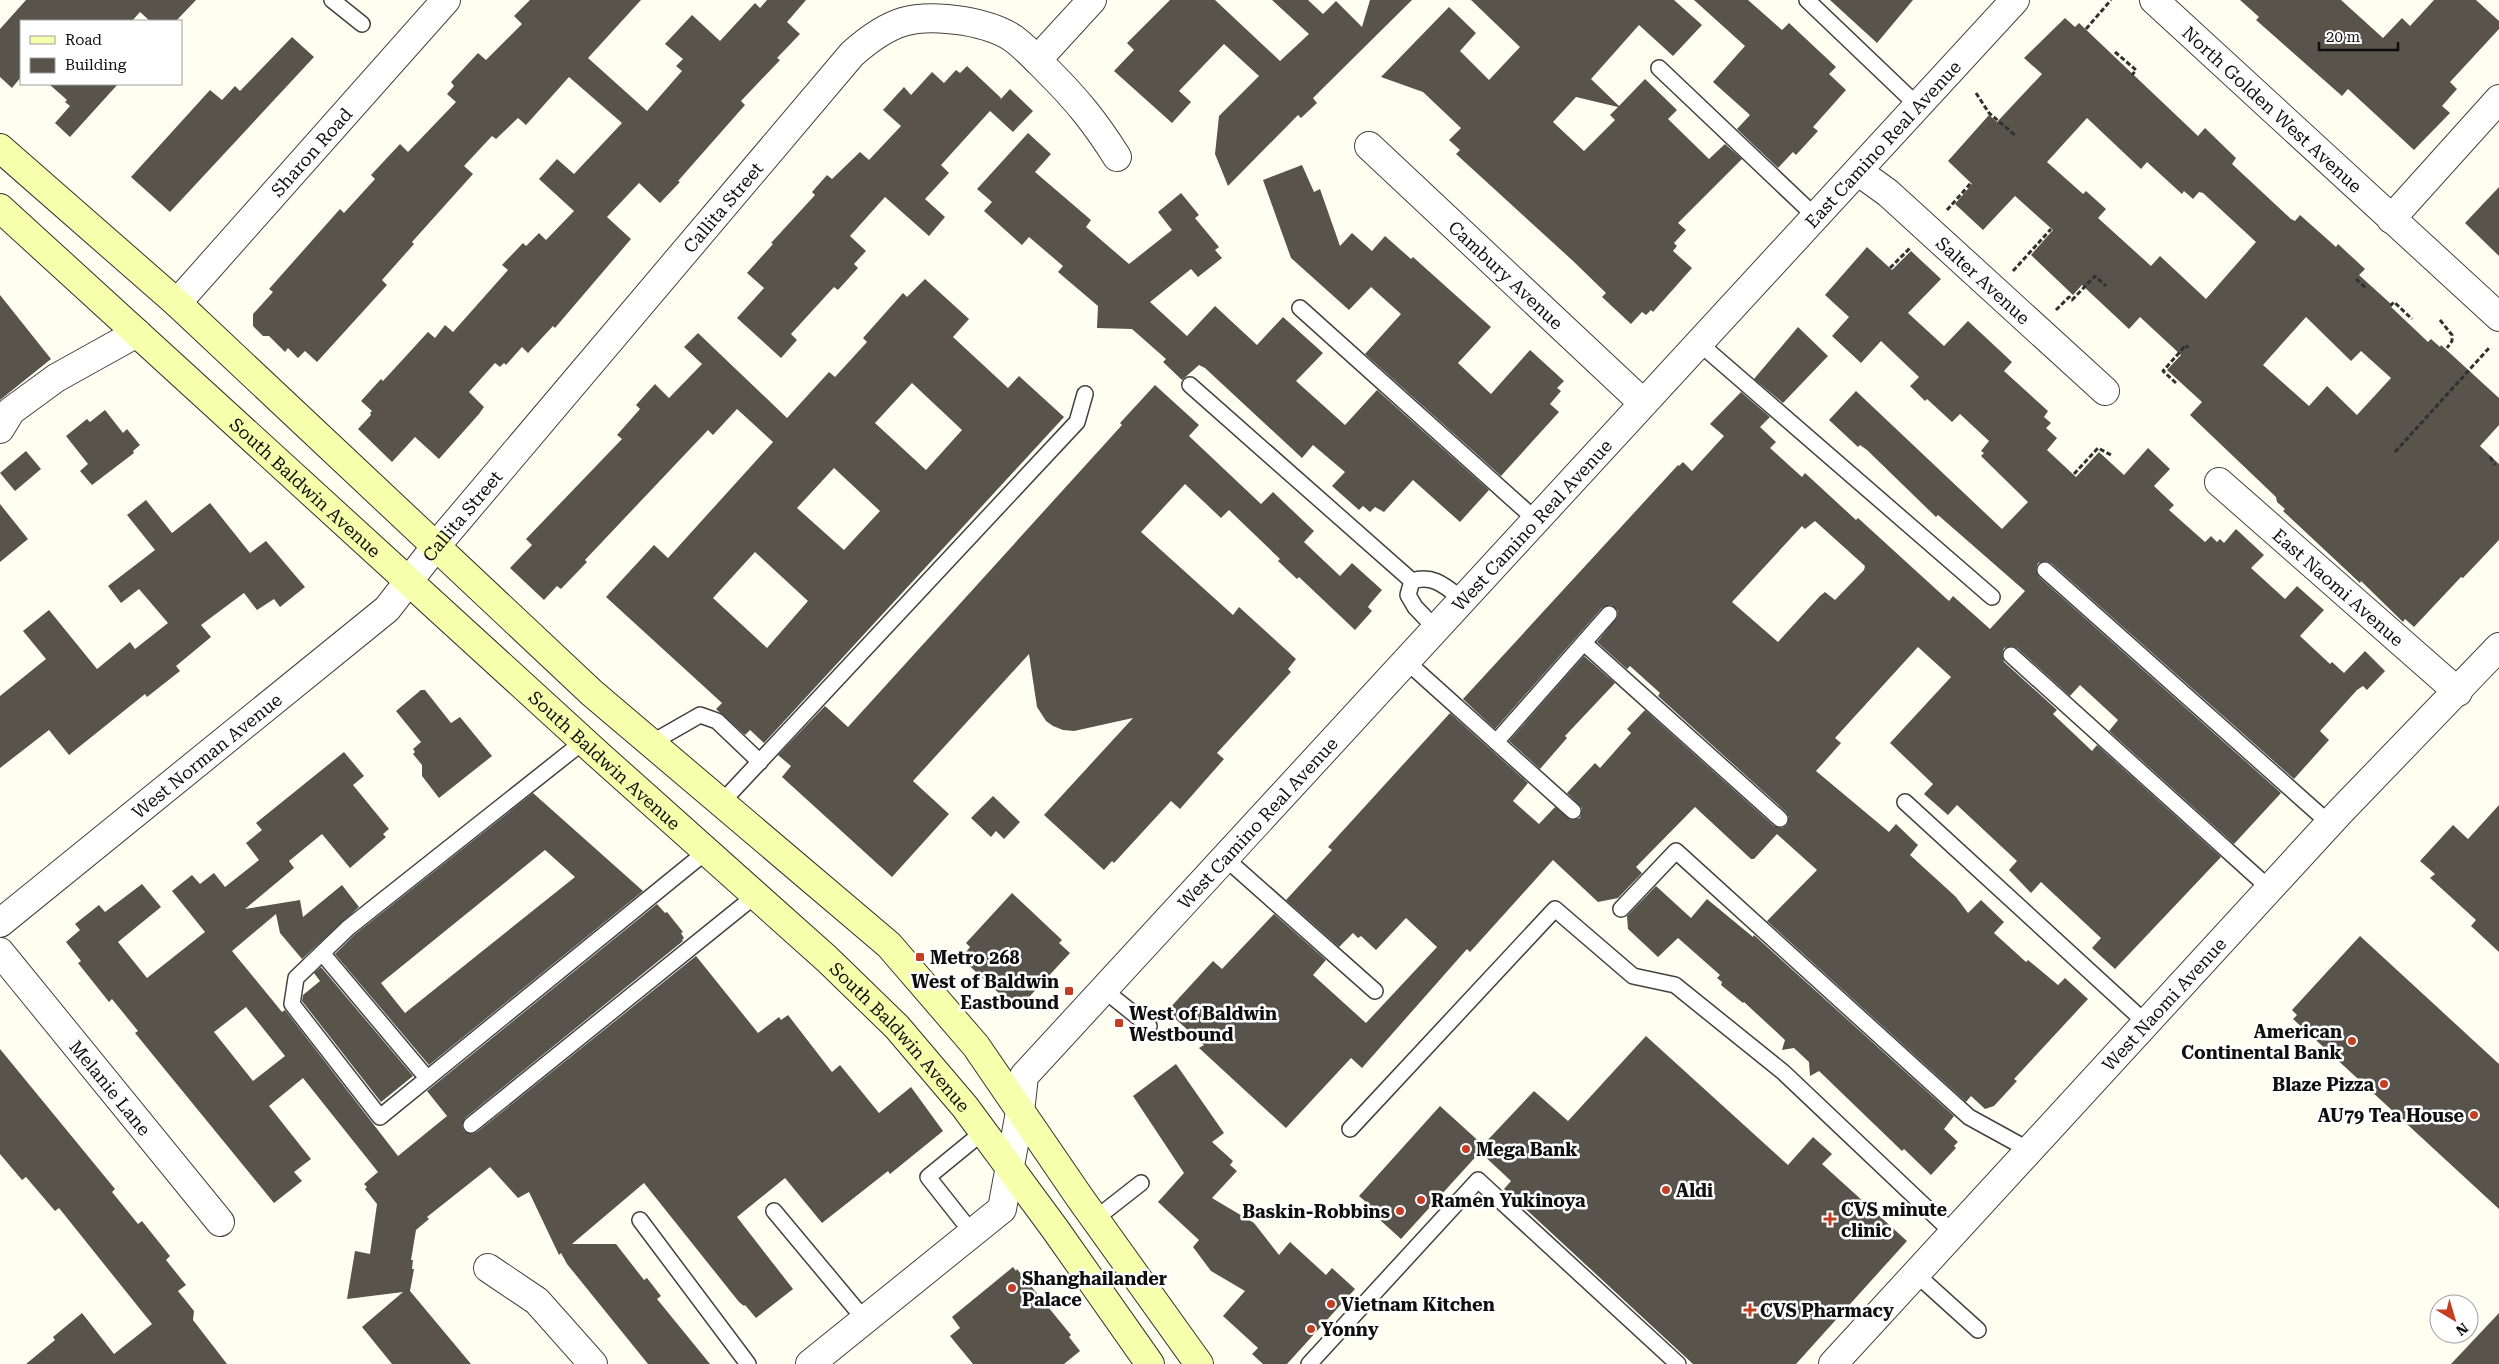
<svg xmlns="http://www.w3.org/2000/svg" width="2499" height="1364" font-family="'Roboto Serif',serif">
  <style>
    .building { fill: #58534b; fill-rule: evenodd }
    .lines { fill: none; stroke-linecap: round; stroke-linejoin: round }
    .service-casing { stroke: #424242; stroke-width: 18 }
    .minor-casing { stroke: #424242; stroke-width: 30 }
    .tertiary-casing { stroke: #424242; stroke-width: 30 }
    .secondary-casing { stroke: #313131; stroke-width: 30 }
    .path { stroke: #313131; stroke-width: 3; stroke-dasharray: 5 2.5; stroke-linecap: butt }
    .service { stroke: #fff; stroke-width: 15 }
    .minor { stroke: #fff; stroke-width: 28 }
    .tertiary { stroke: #fff; stroke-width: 28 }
    .secondary { stroke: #f6ffac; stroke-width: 28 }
    .poi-dot { fill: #c33e23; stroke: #fff; stroke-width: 2 }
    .labels { text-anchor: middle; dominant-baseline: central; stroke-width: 5; stroke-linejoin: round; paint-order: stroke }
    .street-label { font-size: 18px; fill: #0f0f0f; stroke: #fff }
    .poi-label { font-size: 18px; font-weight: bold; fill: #0f0f0f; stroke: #fff; text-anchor: start }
  </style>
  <rect width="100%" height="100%" fill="#fffff1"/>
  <g class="building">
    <path d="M26,0H196L176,21H150L140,12L132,21H21V77L12,88L0,77V29Z"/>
    <path d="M530,0H641L588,58L647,111L682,71L676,66L683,59L665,44L692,15L720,41L755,3L760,8L767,0H806L787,22L800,34L777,58L780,60L741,101L745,105L678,181L680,182L660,203L639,183L607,217L631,239L555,328L553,326L528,353L522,347L506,365L504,363L500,367L495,363L469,392L484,407L479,414L439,459L415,437L392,462L358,429L371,415L370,413L372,411L361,401L381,379L383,381L428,332L435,338L445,325L453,332L508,270L502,265L523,243L526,246L539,233L546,240L574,211L539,179L557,159L574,174L622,123L569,77L526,125L518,118L496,139L492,136L464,166L473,174L412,242L414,244L382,280L387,285L317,362L305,351L298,358L288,348L285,352L269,336H263L253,326V314L273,292L269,289L340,209L344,213L375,179L371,175L400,144L408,152L456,102L447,94L454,86L451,82L478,53L486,60L522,24L514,16Z"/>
    <path d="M1170,0H1215L1280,61L1309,34L1272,0H1308L1323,14L1336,1L1362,27L1370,0H1412L1313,98L1317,103L1301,118L1298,115L1228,186L1215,154L1219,116L1259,76L1224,44L1179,91L1191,102L1172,123L1114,71L1134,50L1127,43Z"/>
    <path d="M1471,0H1674L1702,25L1673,56L1639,25L1591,79L1619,106L1645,79L1677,110L1668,119L1709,159L1725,144L1742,159L1678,223L1686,230L1674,243L1677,246L1673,251L1692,268L1653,312L1651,310L1646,315L1642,312L1631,324L1602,297L1606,293L1572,260L1456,154L1460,150L1449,140L1461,128L1423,92L1381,77L1449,7L1476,33L1460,51L1489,80L1520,47ZM1576,97L1618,107L1610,115L1615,120L1584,151L1553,122Z"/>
    <path d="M1694,0H1748L1782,30L1789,23L1836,67L1829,74L1846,90L1813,127L1818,131L1796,155L1793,152L1778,168L1737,129L1750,115L1713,82L1745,46Z"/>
    <path d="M1830,0H1913L1877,43Z"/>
    <path d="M2240,0H2341L2383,38L2402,18L2410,26L2434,0H2476L2499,21V29L2450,82L2457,89L2442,106L2450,113L2414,150L2348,89L2342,96L2256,20L2259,17Z"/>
    <path d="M2065,18L2075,27L2079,23L2198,136L2205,128L2236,158L2232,164L2291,219L2295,221L2300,215L2336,247L2338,244L2365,269L2359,275L2391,304L2389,305L2428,342L2431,339L2440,347L2441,345L2499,398V425L2480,446L2499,464V540L2463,578L2461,577L2414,627L2405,619L2403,622L2361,581L2360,583L2283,511L2285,509L2277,502L2276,497L2190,415L2202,402L2167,370L2181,355L2140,317L2129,329L2082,285L2073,295L2031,255L2053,230L2015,196L1983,230L1955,204L1972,184L1948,161L1989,115L1997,122L2042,74L2024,58ZM2087,118L2141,169L2147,162L2182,194L2184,191L2193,199L2199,192L2203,193L2256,242L2206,299L2160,256L2151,266L2098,218L2106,209L2086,191L2083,194L2047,162ZM2306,317L2351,361L2361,351L2391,378L2357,415L2327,386L2309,406L2263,365Z"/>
    <path d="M292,37L314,57L170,212L131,177L210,90L222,100L235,86L240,91Z"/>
    <path d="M967,66L1001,98L1000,100L1010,89L1033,111L1013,132L990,111L941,165L949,173L925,199L945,217L929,236L885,197L850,236L866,251L854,264L858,268L838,290L834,287L791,334L797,340L781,358L737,318L764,288L747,273L773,244L771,243L815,195L812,192L827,175L832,179L860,152L869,160L901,126L883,110L904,87L911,95L932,72L944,83L956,70L960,73Z"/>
    <path d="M49,84H118L70,137L55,123L70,106L65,102L67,100Z"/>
    <path d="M1028,133L1051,154L1035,172L1091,220L1086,227L1129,264L1172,230L1158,212L1181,193L1199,215L1195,218L1219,247L1215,250L1222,258L1198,277L1191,269L1150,302L1187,336L1215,306L1257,345L1283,317L1323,353L1296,381L1345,425L1377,390L1489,490L1460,522L1413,480L1384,512L1375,507L1370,512L1363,506L1359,510L1332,486L1345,472L1313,445L1302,458L1205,368L1199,365L1182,380L1163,362L1166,359L1132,329L1097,328L1098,306L1058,272L1063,266L1029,237L1022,245L984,211L992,202L977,189Z"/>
    <path d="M1302,165L1314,192L1320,189L1340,246L1352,233L1372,251L1385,236L1411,259L1413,257L1491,327L1458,363L1491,394L1530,350L1564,381L1557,388L1561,391L1550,404L1559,412L1501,476L1365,354L1401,314L1371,287L1349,310L1291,258L1263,180Z"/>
    <path d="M2499,187V256L2465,223Z"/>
    <path d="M1867,247L1892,270L1911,251L1941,279L1908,313L1944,346L1968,321L2012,362L2004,371L2048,411L2044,417L2051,423L2046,428L2057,438L2047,450L2076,477L2099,452L2124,475L2148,448L2170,469L2154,486L2174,505L2169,510L2205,542L2211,536L2217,542L2220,539L2224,543L2236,529L2264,555L2251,568L2285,599L2297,586L2324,610L2300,636L2330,664L2332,662L2344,673L2365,651L2385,671L2367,690L2363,686L2357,690L2320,731L2329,740L2294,779L2051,563L2046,561L2038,563L2036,569L2039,577L2281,793L2234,844L2109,731L2118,720L2080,685L2070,696L2017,648L2012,646L2004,648L2002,654L2004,662L2057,710L2053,714L2092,751L2097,745L2221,857L2115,969L2092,948L2101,938L2041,882L2031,893L2009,870L2017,861L1957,805L1948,815L1924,794L1933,784L1890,743L1951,677L1918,647L1835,738L1841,743L1816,771L1889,832L1896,824L1918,845L1910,855L1956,897L1968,913L1981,900L2004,922L1994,933L2026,962L2028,960L2058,985L2065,978L2088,999L2014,1079L2017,1081L1994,1106L1985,1109L1971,1096L1966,1102L1767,921L1817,870L1777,834L1754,859H1751L1695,807L1636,867L1642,873L1618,898L1598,902L1553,860L1470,952L1467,949L1362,1068L1351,1058L1286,1128L1199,1048L1204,1045L1167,1011L1213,961L1222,969L1274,914L1326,960L1313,975L1366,1023L1437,947L1406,918L1376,950L1361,936L1358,938L1353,933L1339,947L1286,900L1332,850L1328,847L1450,713L1528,783L1513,801L1539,824L1555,807L1571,820L1580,818L1582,808L1567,793L1595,763L1600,768L1631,733L1627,729L1645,710L1774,826L1782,828L1787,825L1789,817L1786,812L1658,696L1660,693L1630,666L1627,669L1597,642L1618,616V611L1611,605L1602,608L1495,729L1463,699L1678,465L1679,466L1683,462L1692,471L1724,436L1710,424L1741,392L1770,417L1760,427L1776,442L1770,448L1802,477L1805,473L1856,520L1858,518L1949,601L1953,596L1990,629L2025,591L1938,515L1936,517L1867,450L1860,445L1858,447L1829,420L1856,391L2002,529L2028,502L1981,456L1984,453L1981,451L1989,441L1960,414L1952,422L1927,399L1925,401L1910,386L1919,377L1881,341L1861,363L1832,336L1849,317L1825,295ZM1815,521L1865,566L1864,570L1835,600L1825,592L1820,596L1778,642L1732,602L1802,526L1805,529Z"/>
    <path d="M925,279L969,319L953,337L1008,388L1019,376L1064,417L764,743L750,730L745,735L716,709L722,703L606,597L654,545L668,558L773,442L737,409L713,435L708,430L585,560L587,562L561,589L557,586L544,600L510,568L532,545L526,539L622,439L617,435L640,409L636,405L655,384L669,398L702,364L684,347L698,333L787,418L829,372L835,377L867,342L863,338L903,293L907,297ZM912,383L962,430L926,470L875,423ZM834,468L880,511L844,550L797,508ZM755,552L808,601L767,648L713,598Z"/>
    <path d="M0,295L51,359L0,400Z"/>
    <path d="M1798,327L1828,356L1783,403L1754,379Z"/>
    <path d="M1155,385L1199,425L1189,436L1261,504L1273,492L1314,531L1304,542L1340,576L1352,563L1382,590L1370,604L1368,607L1372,611L1355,630L1299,577L1297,579L1278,561L1280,559L1229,510L1221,518L1185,484L1141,532L1233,615L1239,607L1296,659L1288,669L1291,672L1217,753L1224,759L1180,809L1171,801L1114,863L1112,861L1104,870L1044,815L1133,718L1074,731L1063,730L1053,726L1046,721L1037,707L1029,654L913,781L949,814L892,877L782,777L791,766L778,755L825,706L848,727L1122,425L1120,423Z"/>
    <path d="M105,410L123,433L127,429L140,445L133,451L134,453L92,485L80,471L88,464L66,436L87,419L90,422Z"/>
    <path d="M26,451L41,469L15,491L0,473Z"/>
    <path d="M146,500L172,533L210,503L250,553L266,541L305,587L280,607L274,599L257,610L244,593L201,625L211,637L176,666L180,671L147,697L145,694L69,755L49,730L0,768V696L46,659L23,631L49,610L97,669L130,642L135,649L168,623L139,589L121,603L108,586L155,550L127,515Z"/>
    <path d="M0,504L28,539L0,562Z"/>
    <path d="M1584,656L1615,683L1565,736L1567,738L1540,769L1509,741Z"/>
    <path d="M421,690H425L451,723L460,717L492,756L439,798L422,776V765L413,754L415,752L413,749L421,742L396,711Z"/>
    <path d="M344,752L364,776L353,785L389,829L383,834L386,837L350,868L322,834L289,861L294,868L245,909L300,900L303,917L342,885L359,907L302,959L280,933L276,914L232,951L282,1012L285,1010L398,1156L447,1116L427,1091L657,904L665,913L667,912L683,932L681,933L684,938L682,940L683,941L465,1118L462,1126L464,1131L472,1134L477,1132L696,956L758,1033L779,1017L781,1020L788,1015L832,1072L840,1065L879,1113L911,1087L943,1131L890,1174L888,1171L822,1223L785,1178L737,1217L793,1289L756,1318L745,1305L744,1306L739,1302L644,1183L572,1244H616L644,1280L647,1278L661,1296L657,1299L710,1364H648L567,1264L561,1253L559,1255L529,1192L518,1198L490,1167L427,1217L429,1219L416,1230L411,1260H413L412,1269H414L410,1291L471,1364H392L362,1327L403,1292L347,1299L355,1251L370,1254L377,1204L365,1189L367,1187L364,1184L378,1172L303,1078L269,1106L311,1159L294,1172L302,1181L274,1203L135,1033L138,1031L112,999L109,1002L78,963L81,961L66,942L80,930L75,924L99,905L105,912L142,884L161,907L118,942L147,978L205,932L172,891L192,875L200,884L214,873L225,887L259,860L246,843L262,830L256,823ZM246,1007L285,1056L253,1081L214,1032Z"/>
    <path d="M533,793L643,891L429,1065L335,954L354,935ZM545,850L575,877L405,1013L381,983Z"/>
    <path d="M993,796L1020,822L1004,839L996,831L991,837L971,818Z"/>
    <path d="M2499,805V952L2471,926L2476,920L2430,878L2435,874L2420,861L2453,825L2468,839Z"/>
    <path d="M1656,886L1691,918L1707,899L1753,937L1754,935L1954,1116L1944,1129L1958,1142L1954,1146L1956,1148L1931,1175L1904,1149L1902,1151L1819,1071L1810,1076L1809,1062L1794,1048L1782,1050L1785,1040L1744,1002L1743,1003L1721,985L1722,982L1717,978L1720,975L1678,938L1658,957L1628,929L1627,916Z"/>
    <path d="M1012,893L1062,940L1059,943L1070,953L1017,1010L961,958L970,947L966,943Z"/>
    <path d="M2360,936L2499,1064V1209L2293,1019L2297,1015L2292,1010Z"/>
    <path d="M321,967L413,1076L381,1102L302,1001L303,995L320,981L314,973Z"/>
    <path d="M1646,1036L1788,1165L1813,1137L1832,1154L1822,1164L1907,1241L1796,1364H1693L1504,1189L1511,1181L1480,1152L1401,1239L1370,1211L1373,1208L1359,1196L1440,1106L1483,1145L1534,1091L1568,1121Z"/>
    <path d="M0,1049L115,1189L112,1192L138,1224L142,1221L170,1256L166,1260L186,1285L178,1291L194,1311L193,1320L227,1364H26L55,1340L53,1337L82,1313L114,1354L152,1324L59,1208L55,1211L26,1177L22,1180L0,1154Z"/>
    <path d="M1176,1064L1224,1133L1212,1142L1233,1161L1230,1165L1237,1171L1212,1198L1254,1223L1279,1255L1290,1242L1326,1275L1332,1268L1355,1289L1287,1364H1263L1252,1354L1258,1348L1223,1316L1245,1291L1211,1271L1193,1247L1199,1240L1158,1202L1184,1173L1133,1096Z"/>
    <path d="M1013,1267L1016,1271L1017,1269L1071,1335L1069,1337L1080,1351L1064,1364H973L950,1336L960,1328L952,1317Z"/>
    <path d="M2499,1313V1364H2451Z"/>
  </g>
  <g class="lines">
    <defs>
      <g id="service">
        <path d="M332,0L362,24"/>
        <path d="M1807,0L1918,106"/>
        <path d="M1659,68L1817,218"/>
        <path d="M1300,308L1536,520"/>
        <path d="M1699,343L1992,597"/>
        <path d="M1190,385L1412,581"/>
        <path d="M2045,570L2329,823"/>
        <path d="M1436,629L1415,607L1408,595L1412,581C1434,574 1446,587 1463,600"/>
        <path d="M1584,643L1780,819"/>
        <path d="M2011,655L2269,888"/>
        <path d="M1406,661L1573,811"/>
        <path d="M584,741L348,928L296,978L292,1004L380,1117L707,851"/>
        <path d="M1496,742L1609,614"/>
        <path d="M651,743L700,715L717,721L760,762"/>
        <path d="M1905,802L2146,1023"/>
        <path d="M721,803L1077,422L1085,394"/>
        <path d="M1225,858L1375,991"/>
        <path d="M1621,909L1676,851L1969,1117L2029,1150"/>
        <path d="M322,953L427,1078"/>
        <path d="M1104,990L1149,1026"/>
        <path d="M471,1125L756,895"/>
        <path d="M1350,1129L1555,909L1633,976L1675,985L1783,1072L1953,1233"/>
        <path d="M774,1211L865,1320"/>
        <path d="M1095,1219L1141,1183"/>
        <path d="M640,1220L748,1364"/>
        <path d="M973,1234L928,1177L983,1132"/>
        <path d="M1916,1274L1978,1330"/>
        <path d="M1309,1364L1478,1180L1678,1364"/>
      </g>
      <g id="minor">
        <path d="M1037,60L1092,0"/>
        <path id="s1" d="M1369,146L1643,403"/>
        <path id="s2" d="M1859,172L1888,193L2105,391"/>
        <path d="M2391,219L2499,99"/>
        <path id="s3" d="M177,303L446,0"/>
        <path d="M0,429L11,411L56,378L137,333"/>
        <path id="s4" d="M2219,482L2458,692"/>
        <path id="s5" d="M0,923L387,609L436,546L852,54C890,20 914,13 964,21C981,24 1000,29 1014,39C1026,48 1037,60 1048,71C1077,100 1095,122 1117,157"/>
        <path id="s6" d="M0,952L220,1222"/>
        <path d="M488,1268L537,1301L593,1364"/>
      </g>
      <g id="tertiary">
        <path id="s7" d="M2154,0L2499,317"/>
        <path id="s8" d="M810,1364L1002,1209L1020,1112L1024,1076L2015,0"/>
        <path id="s9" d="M1833,1364L2340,812L2499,647"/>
      </g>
      <g id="secondary">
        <path d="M0,148L177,303L592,693L889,945L976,1046L1080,1198L1199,1364"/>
        <path id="s10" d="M0,208L601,757L827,959L897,1027L965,1107L1055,1229L1150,1364"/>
      </g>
    </defs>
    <use href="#service" class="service-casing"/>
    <use href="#minor" class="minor-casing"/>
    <use href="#tertiary" class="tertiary-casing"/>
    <use href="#secondary" class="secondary-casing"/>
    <g class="path">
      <path d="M2086,29L2111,0"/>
      <path d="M2115,52L2136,70L2132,75"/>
      <path d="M1976,93L1989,113L2016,136"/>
      <path d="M1947,210L1971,183"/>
      <path d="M1890,268L1910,248"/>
      <path d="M2013,271L2051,229"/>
      <path d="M2356,279L2366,288"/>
      <path d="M2390,306L2394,302L2412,319"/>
      <path d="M2056,310L2069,297L2072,300L2095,276L2106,286"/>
      <path d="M2440,320L2452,335V341L2447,348"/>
      <path d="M2176,383L2163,371L2186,345L2188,348"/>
      <path d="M2395,452L2489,348"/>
      <path d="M2490,457L2495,465"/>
      <path d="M2074,474L2098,448L2111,455"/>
    </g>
    <use href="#service" class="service"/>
    <use href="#minor" class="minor"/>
    <use href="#tertiary" class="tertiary"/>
    <use href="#secondary" class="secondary"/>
  </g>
  <g class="poi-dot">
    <rect x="915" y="952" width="10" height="10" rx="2.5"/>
    <rect x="1064" y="986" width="10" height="10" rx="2.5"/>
    <rect x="1114" y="1018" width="10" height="10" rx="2.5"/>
    <circle cx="2352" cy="1041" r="5"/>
    <circle cx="2384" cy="1084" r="5"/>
    <circle cx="2474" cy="1115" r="5"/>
    <circle cx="1466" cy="1149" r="5"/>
    <circle cx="1666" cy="1190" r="5"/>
    <circle cx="1421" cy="1200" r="5"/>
    <circle cx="1400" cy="1211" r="5"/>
    <path d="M1827.5 1211.5h5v5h5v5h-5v5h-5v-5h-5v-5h5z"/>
    <circle cx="1012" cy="1288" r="5"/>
    <circle cx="1331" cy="1304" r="5"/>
    <path d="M1747.5 1302.5h5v5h5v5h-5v5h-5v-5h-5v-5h5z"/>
    <circle cx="1311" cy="1329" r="5"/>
  </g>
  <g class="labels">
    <g class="street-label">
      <text stroke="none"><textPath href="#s7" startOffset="161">North Golden West Avenue</textPath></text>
      <text stroke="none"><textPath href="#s8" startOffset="1649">East Camino Real Avenue</textPath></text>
      <text stroke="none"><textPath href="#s3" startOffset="202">Sharon Road</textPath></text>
      <text stroke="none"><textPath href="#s5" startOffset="1022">Callita Street</textPath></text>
      <text stroke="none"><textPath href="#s1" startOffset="188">Cambury Avenue</textPath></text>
      <text stroke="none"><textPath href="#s2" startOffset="165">Salter Avenue</textPath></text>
      <text stroke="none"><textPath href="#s10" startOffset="414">South Baldwin Avenue</textPath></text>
      <text stroke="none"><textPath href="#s5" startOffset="618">Callita Street</textPath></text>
      <text stroke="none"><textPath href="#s8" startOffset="1131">West Camino Real Avenue</textPath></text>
      <text stroke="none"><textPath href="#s4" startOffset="159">East Naomi Avenue</textPath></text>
      <text stroke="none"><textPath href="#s5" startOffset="266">West Norman Avenue</textPath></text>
      <text stroke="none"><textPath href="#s10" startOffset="819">South Baldwin Avenue</textPath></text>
      <text stroke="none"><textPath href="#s8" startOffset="726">West Camino Real Avenue</textPath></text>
      <text stroke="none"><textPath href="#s9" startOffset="489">West Naomi Avenue</textPath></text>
      <text stroke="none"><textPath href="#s10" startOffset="1224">South Baldwin Avenue</textPath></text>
      <text stroke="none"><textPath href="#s6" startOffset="175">Melanie Lane</textPath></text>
    </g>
    <g class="poi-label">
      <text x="930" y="957">Metro 268</text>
      <text x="1059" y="981" text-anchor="end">West of Baldwin<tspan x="1059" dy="21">Eastbound</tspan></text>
      <text x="1129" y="1013">West of Baldwin<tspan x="1129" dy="21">Westbound</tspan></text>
      <text x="2342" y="1031" text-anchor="end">American<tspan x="2342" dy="21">Continental Bank</tspan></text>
      <text x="2374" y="1084" text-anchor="end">Blaze Pizza</text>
      <text x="2464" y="1115" text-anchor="end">AU79 Tea House</text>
      <text x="1476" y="1149">Mega Bank</text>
      <text x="1676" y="1190">Aldi</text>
      <text x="1431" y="1200">Ramen Yukinoya</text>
      <text x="1841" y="1209">CVS minute<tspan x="1841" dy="21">clinic</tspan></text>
      <text x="1390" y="1211" text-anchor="end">Baskin-Robbins</text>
      <text x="1022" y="1278">Shanghailander<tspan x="1022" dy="21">Palace</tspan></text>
      <text x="1341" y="1304">Vietnam Kitchen</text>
      <text x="1760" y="1310">CVS Pharmacy</text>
      <text x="1321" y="1329">Yonny</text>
    </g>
  </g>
  <rect x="20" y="20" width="162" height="65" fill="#ffffff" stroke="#9f9f9f"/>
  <rect x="30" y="36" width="25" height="8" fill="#f6ffac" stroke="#9f9f9f"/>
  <text x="65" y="45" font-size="15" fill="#0f0f0f">Road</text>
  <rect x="30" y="58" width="25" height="15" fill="#58534b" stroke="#9f9f9f"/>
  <text x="65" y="70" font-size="15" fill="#0f0f0f">Building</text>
  <g transform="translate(2454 1319) rotate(142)"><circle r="24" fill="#ffffff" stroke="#9f9f9f"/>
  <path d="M0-4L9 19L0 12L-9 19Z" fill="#c33e23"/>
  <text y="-8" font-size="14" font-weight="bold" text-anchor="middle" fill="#0f0f0f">N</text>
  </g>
  <path d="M2319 42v8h79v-8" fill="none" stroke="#0f0f0f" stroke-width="2.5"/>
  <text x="2326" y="42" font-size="15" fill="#0f0f0f" stroke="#ffffff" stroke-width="4" paint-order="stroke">20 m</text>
</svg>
